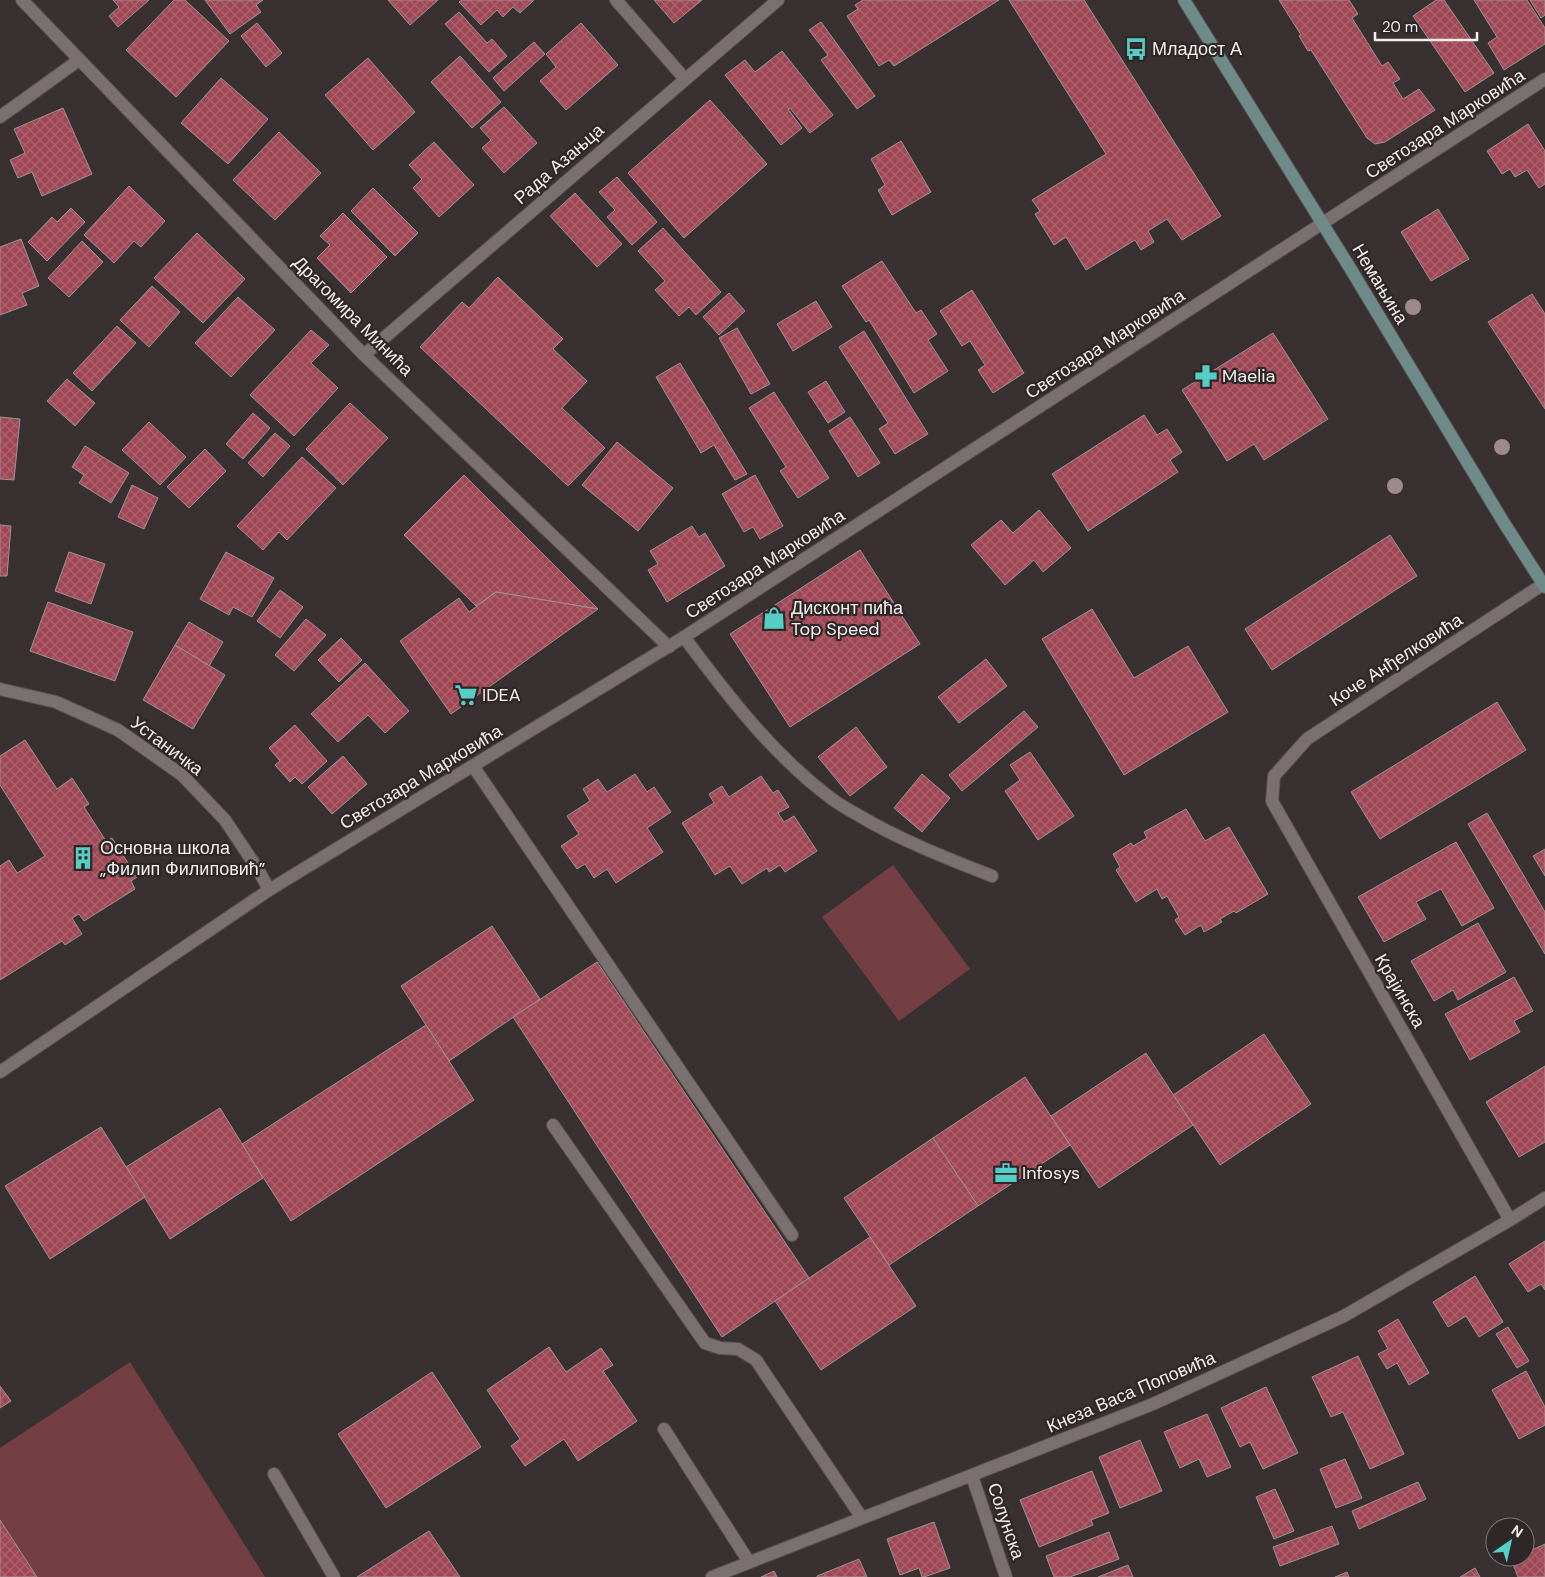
<svg xmlns="http://www.w3.org/2000/svg" width="1545" height="1577" font-family="'DM Sans',sans-serif">
  <style>
    .green { fill: #743e45 }
    .building { fill: url(#building-cross-hatch); stroke: #9c9293 }
    .lines { fill: none; stroke-linecap: round; stroke-linejoin: round }
    .lane-casing { stroke: #575050; stroke-width: 14 }
    .street-casing { stroke: #575050; stroke-width: 14 }
    .secondary-casing { stroke: #575050; stroke-width: 14 }
    .lane { stroke: #7a7071; stroke-width: 12 }
    .street { stroke: #7a7071; stroke-width: 12 }
    .secondary { stroke: #6e8b8a; stroke-width: 12 }
    .tree { fill: #9d8b8c }
    .labels { text-anchor: middle; dominant-baseline: central; stroke-width: 4.5; stroke-linejoin: round; paint-order: stroke }
    .poi-label { font-size: 18px; fill: #f3eeee; stroke: #2f2727; text-anchor: start }
    .street-label { font-size: 18px; fill: #f3eeee; stroke: #2f2727 }
  </style>
  <defs>
    <pattern id="building-cross-hatch" width="8" height="8" patternUnits="userSpaceOnUse" patternTransform="scale(1.25)"><rect width="8" height="8" fill="#9f4755"/><path d="M0 0l8 8M0 8l8-8" fill="none" stroke="#ad626e"/></pattern>
  </defs>
  <rect width="100%" height="100%" fill="#393131"/>
  <g class="green">
    <path d="M893,865L970,969L899,1021L822,917Z"/>
    <path d="M130,1362L265,1577H0V1448Z"/>
  </g>
  <g class="building">
    <path d="M113,0H149L118,27L109,16L119,7Z"/>
    <path d="M174,0H185L229,41L176,97L126,50Z"/>
    <path d="M205,0H263L256,5L261,12L230,34Z"/>
    <path d="M388,0H438L410,25Z"/>
    <path d="M462,0H534L520,13L513,7L503,17L497,10L481,25L459,2Z"/>
    <path d="M654,0H702L674,23Z"/>
    <path d="M863,0H999L894,66L889,60L879,66L847,16L858,9L855,5Z"/>
    <path d="M1009,0H1084L1221,216L1182,240L1167,219L1148,231L1154,242L1141,250L1135,240L1086,270L1066,237L1054,245L1035,214L1040,211L1032,200L1106,154Z"/>
    <path d="M1279,0H1349L1358,14L1352,18L1382,66L1388,62L1400,79L1393,83L1403,99L1419,89L1435,110L1385,142L1375,144L1367,138L1311,50L1308,51L1299,36L1301,35Z"/>
    <path d="M1436,0H1444L1494,73L1465,92L1413,16Z"/>
    <path d="M1474,0H1527L1545,28V44L1504,70L1488,43L1497,37Z"/>
    <path d="M1530,0H1545V15L1541,18Z"/>
    <path d="M459,12L487,43L492,39L507,56L489,72L445,24Z"/>
    <path d="M821,22L875,96L857,109L821,60L828,55L809,30Z"/>
    <path d="M257,23L282,53L266,67L241,36Z"/>
    <path d="M581,23L618,65L566,110L540,81L556,67L546,54Z"/>
    <path d="M534,42L545,54L504,91L493,78Z"/>
    <path d="M782,51L833,115L810,133L790,108L788,109L802,128L781,145L725,75L745,60L755,72Z"/>
    <path d="M460,56L501,102L472,128L431,82Z"/>
    <path d="M368,58L415,112L373,150L325,95Z"/>
    <path d="M221,78L268,119L228,164L181,123Z"/>
    <path d="M710,100L767,164L684,238L628,173Z"/>
    <path d="M504,107L537,143L504,173L482,148L491,140L480,128Z"/>
    <path d="M63,108L92,174L42,196L32,172L18,178L10,160L25,153L14,129Z"/>
    <path d="M1528,124L1545,151V184L1539,188L1527,170L1515,177L1510,169L1502,174L1487,151Z"/>
    <path d="M279,132L321,173L275,220L233,180Z"/>
    <path d="M901,141L931,192L892,215L878,190L885,185L871,159Z"/>
    <path d="M434,142L474,185L439,217L413,188L422,179L409,165Z"/>
    <path d="M617,177L657,222L632,245L607,217L615,210L599,192Z"/>
    <path d="M129,186L165,221L141,247L134,241L114,263L84,235Z"/>
    <path d="M373,188L418,233L395,256L351,211Z"/>
    <path d="M575,193L622,244L597,267L550,216Z"/>
    <path d="M71,208L85,222L47,261L28,242L52,217L57,222Z"/>
    <path d="M1438,209L1469,259L1431,281L1401,232Z"/>
    <path d="M343,213L387,257L351,293L317,258L330,245L320,236Z"/>
    <path d="M663,228L721,292L696,315L689,307L679,316L655,290L665,281L638,251Z"/>
    <path d="M197,233L245,279L203,323L154,278Z"/>
    <path d="M21,239L39,286L22,293L27,305L0,315V247Z"/>
    <path d="M82,241L103,262L69,297L48,278Z"/>
    <path d="M882,261L916,313L921,310L937,334L928,340L948,371L914,393L869,320L866,322L842,286Z"/>
    <path d="M498,277L563,339L553,349L587,381L562,408L605,448L568,486L420,347L462,302L469,308Z"/>
    <path d="M152,286L180,312L149,347L120,320Z"/>
    <path d="M972,290L1024,373L993,393L978,370L985,365L970,341L962,346L940,311Z"/>
    <path d="M729,293L745,311L719,335L703,317Z"/>
    <path d="M1532,294L1545,314V409L1488,322Z"/>
    <path d="M238,297L275,330L231,377L195,343Z"/>
    <path d="M816,301L832,327L793,351L777,324Z"/>
    <path d="M117,326L136,343L92,391L73,373Z"/>
    <path d="M737,328L770,384L751,394L719,338Z"/>
    <path d="M311,330L329,345L311,363L338,388L294,436L250,395Z"/>
    <path d="M864,331L928,434L895,454L879,429L888,423L839,347Z"/>
    <path d="M1273,333L1328,419L1264,460L1254,444L1227,461L1182,390Z"/>
    <path d="M680,363L747,474L735,480L714,445L701,453L656,377Z"/>
    <path d="M67,379L95,403L75,426L47,401Z"/>
    <path d="M826,381L845,412L828,423L808,392Z"/>
    <path d="M774,392L829,478L798,498L780,471L786,467L749,408Z"/>
    <path d="M350,403L388,438L343,485L306,449Z"/>
    <path d="M253,413L270,428L243,459L226,444Z"/>
    <path d="M1144,415L1157,435L1167,429L1182,452L1170,460L1178,472L1088,531L1052,474Z"/>
    <path d="M0,417L20,419L14,480L0,479Z"/>
    <path d="M850,417L880,463L858,477L829,431Z"/>
    <path d="M149,422L186,457L160,485L122,450Z"/>
    <path d="M275,433L290,446L263,477L248,463Z"/>
    <path d="M617,442L673,488L638,531L582,485Z"/>
    <path d="M85,446L129,473L111,503L79,483L84,475L72,467Z"/>
    <path d="M205,449L226,471L189,508L167,487Z"/>
    <path d="M302,457L336,488L287,540L279,532L263,550L237,526Z"/>
    <path d="M464,475L598,609L496,592L476,606L404,535Z"/>
    <path d="M755,475L783,526L760,539L753,527L744,532L722,494Z"/>
    <path d="M132,485L158,498L144,529L118,517Z"/>
    <path d="M1039,510L1071,548L1043,572L1034,560L1005,585L971,545L1001,520L1013,533Z"/>
    <path d="M0,525L11,526L7,576H0Z"/>
    <path d="M692,526L699,537L705,533L725,566L667,602L648,570L658,564L650,551Z"/>
    <path d="M1390,535L1417,576L1272,670L1245,629Z"/>
    <path d="M860,550L920,644L790,727L730,634Z"/>
    <path d="M69,552L105,564L91,604L55,591Z"/>
    <path d="M226,552L274,578L252,617L233,607L229,615L200,599Z"/>
    <path d="M280,590L303,607L280,638L257,621Z"/>
    <path d="M496,592L598,609L451,714L400,641L459,598L469,612Z"/>
    <path d="M48,602L133,632L115,681L30,651Z"/>
    <path d="M1092,609L1134,678L1188,646L1228,712L1124,775L1042,639Z"/>
    <path d="M306,619L326,635L294,671L275,655Z"/>
    <path d="M189,622L223,642L209,666L175,645Z"/>
    <path d="M341,638L362,660L339,682L318,660Z"/>
    <path d="M175,645L225,675L193,729L143,700Z"/>
    <path d="M986,659L1007,686L959,723L938,697Z"/>
    <path d="M365,663L409,711L385,733L368,715L338,742L311,714Z"/>
    <path d="M1497,702L1526,750L1380,839L1351,792Z"/>
    <path d="M1024,711L1038,727L962,791L949,775Z"/>
    <path d="M295,725L327,761L302,784L295,777L290,782L275,765L280,761L269,748Z"/>
    <path d="M856,727L887,767L850,796L818,757Z"/>
    <path d="M25,740L57,789L72,778L89,804L84,807L106,841L112,838L137,877L131,881L135,889L84,921L79,914L72,918L82,934L65,945L62,941L0,980V866L9,860L17,873L45,856L0,785V756Z"/>
    <path d="M1030,752L1074,816L1038,840L1005,791L1020,780L1010,765Z"/>
    <path d="M343,756L367,784L332,814L308,787Z"/>
    <path d="M635,774L647,792L654,787L671,812L647,828L663,852L616,883L607,869L594,878L585,864L577,869L561,846L579,834L567,816L590,801L583,789L598,779L607,792Z"/>
    <path d="M922,774L950,798L922,832L894,808Z"/>
    <path d="M761,776L773,793L778,790L789,807L778,813L784,822L794,816L817,851L785,872L780,865L769,872L767,868L742,884L730,866L715,875L682,823L714,803L709,794L722,786L729,797Z"/>
    <path d="M1186,809L1205,841L1229,827L1268,894L1236,913L1234,911L1220,919L1222,922L1204,932L1201,925L1185,935L1175,920L1179,917L1167,896L1162,899L1157,889L1136,902L1116,870L1120,867L1113,854L1131,843L1133,846L1147,838L1144,832Z"/>
    <path d="M1487,813L1545,912V954L1468,824Z"/>
    <path d="M1456,842L1494,908L1462,926L1441,889L1416,902L1426,919L1384,942L1358,897Z"/>
    <path d="M1545,849V876L1533,856Z"/>
    <path d="M1478,923L1506,972L1458,1000L1453,990L1434,1001L1411,961Z"/>
    <path d="M492,926L540,999L449,1061L401,986Z"/>
    <path d="M597,962L809,1278L722,1337L513,1017Z"/>
    <path d="M1514,977L1533,1011L1514,1021L1520,1032L1470,1060L1445,1014Z"/>
    <path d="M426,1025L474,1100L291,1221L242,1144Z"/>
    <path d="M1264,1034L1311,1104L1220,1165L1173,1095Z"/>
    <path d="M1146,1053L1193,1125L1099,1188L1051,1116Z"/>
    <path d="M1545,1066V1142L1519,1157L1486,1102Z"/>
    <path d="M1025,1077L1070,1145L978,1206L933,1138Z"/>
    <path d="M220,1108L263,1178L170,1239L126,1167Z"/>
    <path d="M101,1127L145,1197L50,1259L5,1186Z"/>
    <path d="M933,1138L978,1206L889,1265L844,1198Z"/>
    <path d="M870,1237L916,1306L821,1370L775,1301Z"/>
    <path d="M1545,1241V1290L1541,1284L1528,1292L1509,1264Z"/>
    <path d="M1475,1276L1503,1322L1479,1337L1466,1316L1448,1327L1433,1302Z"/>
    <path d="M1398,1319L1429,1373L1409,1385L1397,1363L1387,1369L1378,1354L1388,1349L1378,1331Z"/>
    <path d="M1508,1327L1529,1361L1517,1368L1496,1334Z"/>
    <path d="M549,1347L566,1372L601,1348L613,1365L603,1371L637,1421L578,1461L564,1439L525,1466L511,1446L520,1439L487,1390Z"/>
    <path d="M1358,1356L1404,1454L1370,1469L1343,1412L1331,1417L1312,1377Z"/>
    <path d="M1526,1371L1545,1407V1425L1519,1439L1492,1390Z"/>
    <path d="M432,1372L481,1447L386,1508L338,1434Z"/>
    <path d="M0,1386L11,1401L0,1408Z"/>
    <path d="M1266,1387L1298,1453L1263,1469L1250,1442L1240,1447L1221,1408Z"/>
    <path d="M1207,1414L1231,1467L1207,1477L1199,1459L1180,1468L1164,1432Z"/>
    <path d="M1140,1440L1162,1491L1120,1508L1099,1457Z"/>
    <path d="M1345,1459L1362,1498L1336,1508L1320,1469Z"/>
    <path d="M1092,1471L1109,1513L1091,1520L1093,1525L1039,1547L1020,1500Z"/>
    <path d="M1418,1482L1426,1499L1359,1529L1352,1511Z"/>
    <path d="M1275,1489L1294,1531L1274,1539L1256,1497Z"/>
    <path d="M0,1520L37,1577H0Z"/>
    <path d="M934,1522L950,1568L924,1577H922L919,1568L900,1575L887,1539Z"/>
    <path d="M1332,1526L1339,1544L1280,1566L1273,1547Z"/>
    <path d="M429,1531L460,1577H357Z"/>
    <path d="M1109,1532L1119,1559L1070,1577H1054L1046,1556Z"/>
    <path d="M1545,1544V1577H1518L1511,1559L1514,1557H1525V1553Z"/>
    <path d="M859,1559L867,1577H817V1576Z"/>
    <path d="M1128,1565L1133,1577H1098Z"/>
    <path d="M1475,1568L1480,1577H1460Z"/>
    <path d="M774,1571L777,1577H761Z"/>
    <path d="M1347,1572L1349,1577H1335Z"/>
  </g>
  <g class="lines">
    <defs>
      <g id="lane">
        <path d="M684,637C728,696 773,755 832,799C840,805 849,810 858,815C900,840 946,858 992,876"/>
        <path d="M473,766L792,1235"/>
        <path d="M553,1125L705,1343L720,1348L738,1349L756,1360L862,1518"/>
        <path d="M664,1429L749,1562"/>
        <path d="M274,1474L334,1577"/>
      </g>
      <g id="street">
        <path d="M22,0L364,355L669,647"/>
        <path d="M616,0L685,79"/>
        <path d="M0,117L79,60"/>
        <path d="M364,355L778,0"/>
        <path d="M0,689L56,702L118,730L182,775L225,820L259,871L269,890"/>
        <path d="M0,1072L269,890L684,637L1545,79"/>
        <path d="M1510,1220L1272,801L1274,776L1307,739L1545,583"/>
        <path d="M972,1476L1006,1577"/>
        <path d="M712,1577L1153,1404L1344,1316L1510,1220L1545,1198"/>
      </g>
      <path id="secondary" d="M1184,0L1350,268L1504,523L1545,587"/>
    </defs>
    <use href="#lane" class="lane-casing"/>
    <use href="#street" class="street-casing"/>
    <use href="#secondary" class="secondary-casing"/>
    <use href="#lane" class="lane"/>
    <use href="#street" class="street"/>
    <use href="#secondary" class="secondary"/>
  </g>
  <g class="tree">
    <circle cx="1413" cy="307" r="8"/>
    <circle cx="1502" cy="447" r="8"/>
    <circle cx="1395" cy="486" r="8"/>
  </g>
  <defs>
    <symbol id="bus-bare" viewBox="-9 -9 18 18"><path d="M-5-6H5V4H4V6H2V4H-2V6H-4V4H-5ZM-3.5-4V0h7V-4ZM-3.5 1.2v1.5H-2V1.2ZM2 1.2v1.5H3.5V1.2Z" fill="#55cec6" stroke="#2f2727" stroke-width="2.5" paint-order="stroke"/></symbol>
    <symbol id="pharmacy-bare" viewBox="-9 -9 18 18"><path d="M-2-6h4v4h4v4h-4v4h-4v-4h-4v-4h4Z" fill="#55cec6" stroke="#2f2727" stroke-width="2.5" paint-order="stroke"/></symbol>
    <symbol id="shop-bare" viewBox="-9 -9 18 18"><path d="M-5-2.5h2.3a2.7 3.5 0 0 1 5.4 0H5L5.5 6h-11ZM-1.5-2.5h3a1.5 2.3 0 0 0-3 0Z" fill="#55cec6" stroke="#2f2727" stroke-width="2.5" paint-order="stroke"/></symbol>
    <symbol id="supermarket-bare" viewBox="-9 -9 18 18"><path d="M-6-5.5h2.5l.6 2H6L4.5 2H-2.5L-4.4-4H-6ZM-1.5 3.2a1.3 1.3 0 1 0 .1 0ZM3 3.2a1.3 1.3 0 1 0 .1 0Z" fill="#55cec6" stroke="#2f2727" stroke-width="2.5" paint-order="stroke"/></symbol>
    <symbol id="building-bare" viewBox="-9 -9 18 18"><path d="M-4-6H4V6H1V3H-1V6H-4ZM-2.5-4.3h1.7v1.8h-1.7ZM.8-4.3h1.7v1.8H.8ZM-2.5-1h1.7V.8h-1.7ZM.8-1h1.7V.8H.8Z" fill="#55cec6" stroke="#2f2727" stroke-width="2.5" paint-order="stroke"/></symbol>
    <symbol id="office-bare" viewBox="-9 -9 18 18"><path d="M-6-3h4V-5.5h4V-3h4V5H-6ZM-1-4.5V-3h2v-1.5ZM-6 0V1H6V0Z" fill="#55cec6" stroke="#2f2727" stroke-width="2.5" paint-order="stroke"/></symbol>
  </defs>
  <g fill-rule="evenodd">
    <use href="#bus-bare" x="1120" y="33" width="32" height="32"/>
    <use href="#pharmacy-bare" x="1190" y="360" width="32" height="32"/>
    <use href="#shop-bare" x="758" y="602" width="32" height="32"/>
    <use href="#supermarket-bare" x="450" y="679" width="32" height="32"/>
    <use href="#building-bare" x="67" y="842" width="32" height="32"/>
    <use href="#office-bare" x="990" y="1157" width="32" height="32"/>
  </g>
  <g class="labels">
    <g class="poi-label">
      <text x="1152" y="49">Младост А</text>
      <text x="1222" y="376">Maelia</text>
      <text x="791" y="608">Дисконт пића<tspan x="791" dy="21">Top Speed</tspan></text>
      <text x="482" y="695">IDEA</text>
      <text x="100" y="848">Основна школа<tspan x="100" dy="21">„Филип Филиповић”</tspan></text>
      <text x="1022" y="1173">Infosys</text>
    </g>
    <g class="street-label">
      <text transform="translate(1445 124) rotate(-33)">Светозара Марковића</text>
      <text transform="translate(559 164) rotate(-41)">Рада Азањца</text>
      <text transform="translate(1380 284) rotate(59)">Немањина</text>
      <text transform="translate(353 316) rotate(45)">Драгомира Минића</text>
      <text transform="translate(1105 344) rotate(-33)">Светозара Марковића</text>
      <text transform="translate(765 564) rotate(-33)">Светозара Марковића</text>
      <text transform="translate(1396 660) rotate(-33)">Коче Анђелковића</text>
      <text transform="translate(167 746) rotate(37)">Устаничка</text>
      <text transform="translate(421 777) rotate(-31)">Светозара Марковића</text>
      <text transform="translate(1400 991) rotate(60)">Крајинска</text>
      <text transform="translate(1131 1392) rotate(-23)">Кнеза Васа Поповића</text>
      <text transform="translate(1006 1521) rotate(71)">Солунска</text>
    </g>
  </g>
  <g transform="translate(1510 1542) rotate(34)"><circle r="24" fill="#2f2727" stroke="#7d7777"/>
  <path d="M0-4L9 19L0 12L-9 19Z" fill="#55cec6"/>
  <text y="-8" font-size="14" font-weight="bold" text-anchor="middle" fill="#f3eeee">N</text>
  </g>
  <path d="M1375 32v8h102v-8" fill="none" stroke="#f3eeee" stroke-width="2.5"/>
  <text x="1382" y="32" font-size="15" fill="#f3eeee" stroke="#2f2727" stroke-width="4" paint-order="stroke">20 m</text>
</svg>
